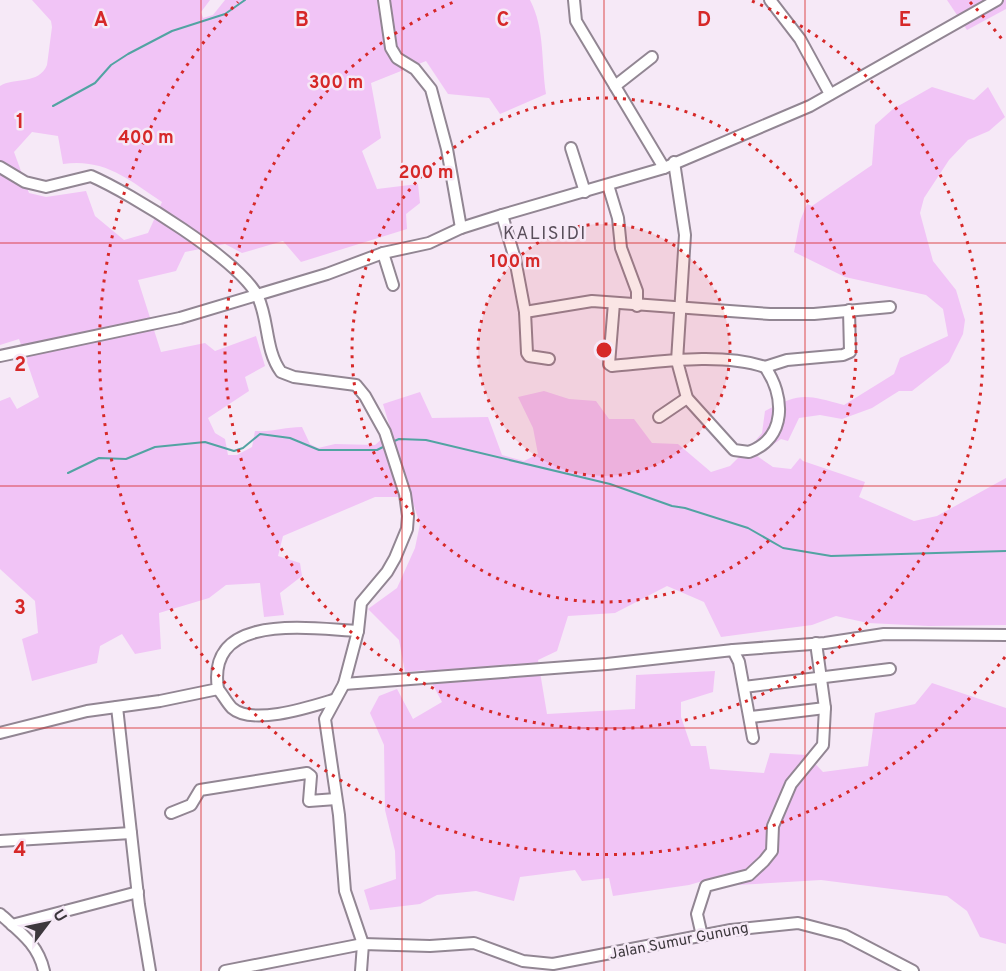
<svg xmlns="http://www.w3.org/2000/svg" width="1006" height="971" font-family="Overpass,sans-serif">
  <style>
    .green { fill: #f1c4f6; fill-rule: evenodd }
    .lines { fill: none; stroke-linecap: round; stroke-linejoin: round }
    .stream { stroke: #52a3a2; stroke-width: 2 }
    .minor-casing { stroke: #928693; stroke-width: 14 }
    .minor { stroke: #fff; stroke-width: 10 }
    .grid { fill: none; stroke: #d62828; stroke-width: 1.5; stroke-opacity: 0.55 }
    .ring { fill: none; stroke: #d62828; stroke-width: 3; stroke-dasharray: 3 6 }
    .labels { text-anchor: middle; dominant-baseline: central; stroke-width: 5; stroke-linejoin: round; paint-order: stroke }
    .street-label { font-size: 15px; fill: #3d383d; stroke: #f6e9f7 }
    .quarter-label { font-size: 18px; letter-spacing: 1.5px; fill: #594e5a; stroke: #f6e9f7 }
    .grid-label { font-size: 20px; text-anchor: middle; font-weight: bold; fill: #d62828; stroke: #f6e9f7; stroke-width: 5; stroke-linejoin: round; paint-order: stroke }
    .centre { fill: #d62828; stroke: #f6e9f7; stroke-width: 3 }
    .ring-label { font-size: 18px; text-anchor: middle; font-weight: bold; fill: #d62828; stroke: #f6e9f7; stroke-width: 5; stroke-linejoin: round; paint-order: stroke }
  </style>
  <rect width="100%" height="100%" fill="#f6e9f7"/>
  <g class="green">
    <path d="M32,0H210L201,12L203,18L213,15L225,0H530C545,29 541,61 546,94L500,114L489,98L448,94L426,61L371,83L381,138L362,151L377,189L418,184L420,203L406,214L407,229L301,262L283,241L242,253L225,244L185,252L176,271L138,280L161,352L205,343L215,351L256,336L265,366L245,377L249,391L208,418L215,433L225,439L228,455H237L252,447L255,431C275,432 284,427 302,427L310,444L318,448L335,444L375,445L391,431L383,404L420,392L432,418L488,417L502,455L524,461L538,454L533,428L518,397L544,391L569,399L596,401L609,419H634L652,443L678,444L711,472L730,466L747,449L773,467L791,469L800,458L803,461L865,482L859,497L914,521L937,516L1006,478V625L929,626L868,623L836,616L812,625L721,637L704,602L667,586L615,613L568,616L557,651L538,660L547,714L635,709L636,675L715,671L713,692L681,702V717L691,746H706L710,769L764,773L770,753L807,755L823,772L868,766L875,713L915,704L932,683L1006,708V944L980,937L967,911L947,896L821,880L737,885L727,874L689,885L613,896L609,878L582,881L575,870L520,877L514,901L476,891L437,895L420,904L370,910L364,890L396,879L395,851L385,810L384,745L370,713L379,696L397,689L413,719L442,702L425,670L405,672L399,640L368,609L397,588L415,548L420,524L411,497H375L283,536L278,556L300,563L302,576L280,593L284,615L264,617L260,583L226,585L209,598L159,613L161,649L135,654L122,634L100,646L97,663L32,681L22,639L38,633L35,601L0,569V401L10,397L17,409L39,397L19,339L0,345V86C14,77 39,85 47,65L52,27L51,21ZM32,132L58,136L63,164C105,158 129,180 162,202L148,233L124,240L95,216L86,191L46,197L29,193L14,152Z"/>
    <path d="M947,0H1006V9L967,30Z"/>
    <path d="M932,87L974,100L988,87L1005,117L989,131L968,140L949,160L924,198L920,213L933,261L956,290L965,320L963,334L949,362L912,391H899L872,408L842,419L820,415L799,418L788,441L781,439L765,450L756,440L762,433L765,411C801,392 806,395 844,405L894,374L900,358L948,336L943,309L926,295L845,277L794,252L800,221L807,204L812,206L872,165L875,125L893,109Z"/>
  </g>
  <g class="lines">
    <g class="stream">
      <path d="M53,106L95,83L111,65L128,54L172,31L225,14L245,0"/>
      <path d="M392,442L399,439L426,440L610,484L672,506L685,508L748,528L783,548L831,556L1006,551"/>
      <path d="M68,473L99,458L126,459L155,447L205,442L234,451L243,448L260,434L290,438L319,450H377L387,445"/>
    </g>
    <defs>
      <g id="minor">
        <path d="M384,0L391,48L397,58L415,69L431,89L447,149L461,228"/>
        <path d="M574,0L576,21L664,168"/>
        <path d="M770,0L800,39L830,94"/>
        <path d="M615,86L652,57"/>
        <path d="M571,148L585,192"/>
        <path d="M0,167L25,182L46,187L91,176C130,193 240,260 258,297C269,321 265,350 281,372L294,377L356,385L365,396L385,432L405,494L408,516L407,529L395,558L387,572L361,603L358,631L344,684L325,719L339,815L345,891L363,944L361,971"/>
        <path d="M608,185L618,218L621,248L637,291V306"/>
        <path d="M502,215L515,259L525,312L527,353L529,356L549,359"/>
        <path d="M383,253L393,285"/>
        <path d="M614,303L609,364L612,366C658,362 721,352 765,367C785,396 787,438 749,452L734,450L687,398L677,361L685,235L674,162"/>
        <path d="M525,312L592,301L770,314H814L890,307"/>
        <path d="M0,356L180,318L327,274L383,253L429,243L461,228L502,215L664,168L810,106L997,0"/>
        <path d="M765,367L787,360L843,355L850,352L849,310"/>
        <path d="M659,417L687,398"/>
        <path d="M733,650L825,643L884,634L1006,635"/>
        <path d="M344,684L607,664L733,650L739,662L753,738"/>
        <path d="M744,687L890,669"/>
        <path d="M218,689C223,695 227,703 232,708C252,726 310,707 333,700"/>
        <path d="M117,707L139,905L150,971"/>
        <path d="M751,717L825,708"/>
        <path d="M0,733L87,711L160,701L218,689C206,611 311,629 358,631"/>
        <path d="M171,813L191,805L200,790L307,773L311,776L309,801L336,799"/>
        <path d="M0,841L131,833"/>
        <path d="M0,914C20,932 38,944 44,971"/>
        <path d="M12,925L138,892"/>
        <path d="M702,936L697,914L706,886L749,875L764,861L772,851L773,826L791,784L823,745L825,708L816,643"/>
        <path d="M225,971L363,944L430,946L474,943L523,961L553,964L731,930L798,923L844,935L913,971"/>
      </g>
    </defs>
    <use href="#minor" class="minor-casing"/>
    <use href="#minor" class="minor"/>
  </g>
  <path class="grid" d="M201,0V971M402,0V971M604,0V971M805,0V971M0,243H1006M0,486H1006M0,728H1006"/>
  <circle cx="604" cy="350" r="126" fill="#d62828" fill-opacity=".12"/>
  <g class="ring">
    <circle cx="604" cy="350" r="126"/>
    <circle cx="604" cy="350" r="252"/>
    <path d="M752 1A379 379 0 1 1 456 1"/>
    <path d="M1005 657A505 505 0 1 1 238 2M970 2A505 505 0 0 1 1005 43"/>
  </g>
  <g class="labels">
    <g class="street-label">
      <text transform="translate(679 942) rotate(-11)">Jalan Sumur Gunung</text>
    </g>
    <g class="quarter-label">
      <text x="545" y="234">KALISIDI</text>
    </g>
  </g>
  <g class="grid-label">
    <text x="101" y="26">A</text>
    <text x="302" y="26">B</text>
    <text x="503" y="26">C</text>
    <text x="704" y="26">D</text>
    <text x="905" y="26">E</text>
    <text x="20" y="128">1</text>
    <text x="20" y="371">2</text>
    <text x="20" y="614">3</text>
    <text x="20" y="856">4</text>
  </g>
  <circle cx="604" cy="350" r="9" class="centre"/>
  <g class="ring-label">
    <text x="336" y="88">300 m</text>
    <text x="146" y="143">400 m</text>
    <text x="426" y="178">200 m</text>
    <text x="515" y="267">100 m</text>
  </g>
  <g transform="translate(48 923) rotate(58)" stroke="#f6e9f7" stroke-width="4.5" paint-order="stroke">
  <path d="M0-4.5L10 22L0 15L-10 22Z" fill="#3d383d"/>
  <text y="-9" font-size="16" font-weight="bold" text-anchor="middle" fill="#3d383d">U</text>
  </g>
</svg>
